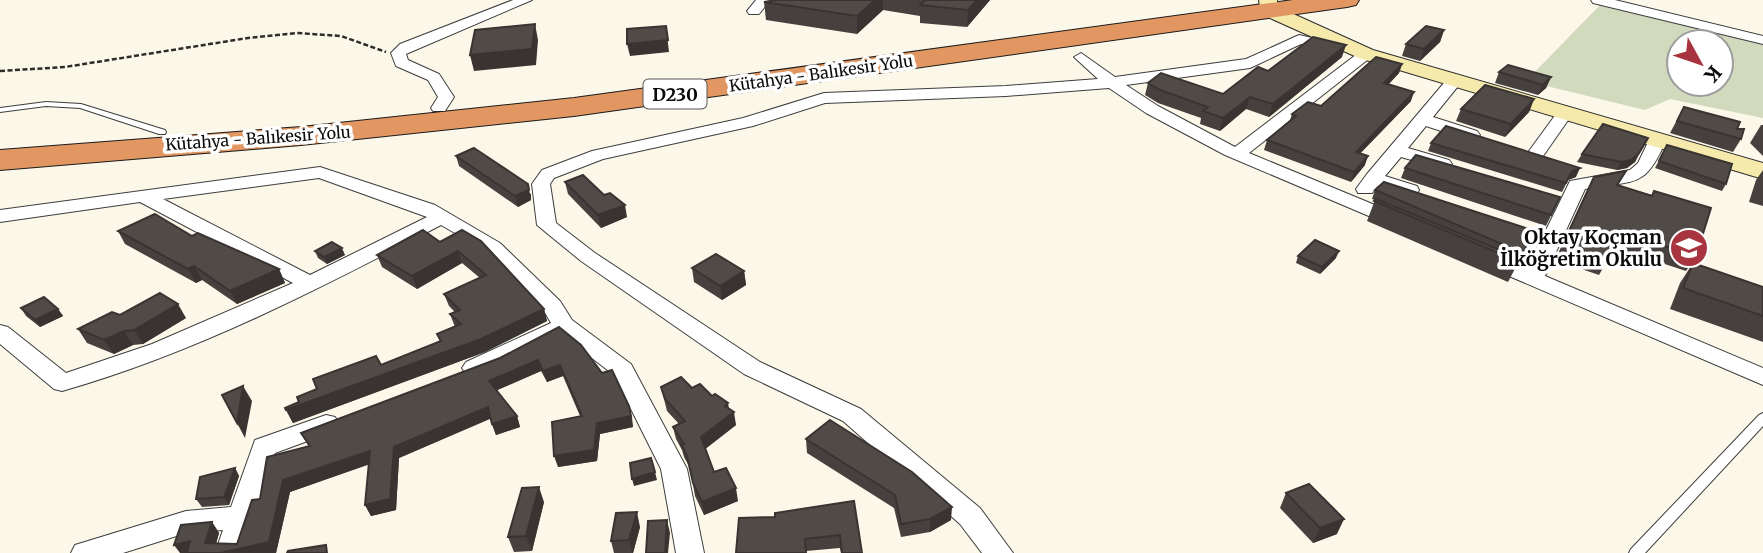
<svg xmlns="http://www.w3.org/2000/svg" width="1763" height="553" font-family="Merriweather,serif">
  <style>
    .cemetery { fill: #d2dabe; fill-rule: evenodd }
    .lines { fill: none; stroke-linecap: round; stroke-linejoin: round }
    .lane-casing { stroke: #3d3d3d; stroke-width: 2 }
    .street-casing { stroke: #3d3d3d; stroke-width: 2 }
    .secondary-casing { stroke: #2c2c2c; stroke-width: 2 }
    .highway-casing { stroke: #1b1b1b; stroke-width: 2 }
    .path { stroke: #2c2c2c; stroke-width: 2.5; stroke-dasharray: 5 2.5; stroke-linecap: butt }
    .lane { fill: #fff; fill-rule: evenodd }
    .street { fill: #fff; fill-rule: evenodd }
    .secondary { fill: #f5e9ac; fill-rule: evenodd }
    .highway { fill: #e29762; fill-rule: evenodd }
    .wall { fill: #46403e }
    .shaded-wall { fill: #393432 }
    .building { fill: #514b48; stroke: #393432; stroke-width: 2 }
    .labels { text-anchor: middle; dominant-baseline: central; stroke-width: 7; stroke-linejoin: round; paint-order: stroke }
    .far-street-label { font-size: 16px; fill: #0a0a0a; stroke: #fff }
    .shield { fill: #fff; stroke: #545454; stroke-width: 2 }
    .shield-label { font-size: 18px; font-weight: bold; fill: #0a0a0a }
    .poi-label { font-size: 19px; font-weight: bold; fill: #0a0a0a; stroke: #fff; text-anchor: end }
  </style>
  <rect width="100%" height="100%" fill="#fcf8e9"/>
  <path class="cemetery" d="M1602,3L1763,42V118L1670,99L1645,110L1526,81ZM1679,42H1721V84H1679Z"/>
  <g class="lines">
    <defs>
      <g id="lane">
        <path d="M46,102L81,104L165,130L166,132L165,134H159L80,108L46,106L0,112V108Z"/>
        <path d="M1763,413V426L1645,553H1629L1631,549L1759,415Z"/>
      </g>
      <g id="street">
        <path d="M513,0H532L406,54L408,60L439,74L454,97L445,111H433L431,108L438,97L428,80L396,66L391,53L400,44Z"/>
        <path d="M756,0H770L759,14H749L747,11Z"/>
        <path d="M1591,0H1615L1763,36V44L1593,3Z"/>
        <path d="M1299,35L1339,44L1341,47L1334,51L1301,44L1250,68L1126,85L1158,106L1235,147L1361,51H1371L1373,54L1371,57L1249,153L1404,217L1407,221L1404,225H1390L1225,155L1146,113L1109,88L1006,96L825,103L753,126L603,159L554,178L550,184L556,223L595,253L760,362L861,409L980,508L1013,553H982L960,524L843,421L744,374L581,261L537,225L532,184L542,170L592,151L743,118L824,93L1006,86L1098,79L1074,57L1081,53L1115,77L1246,59Z"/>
        <path d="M1455,75L1463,80L1433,117L1477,131L1480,135L1477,139H1465L1426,126L1408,148L1449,160L1452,164L1449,168L1443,169L1401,157L1385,176L1417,186L1419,190L1417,194L1410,196L1378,186L1372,193H1358L1356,189L1367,174L1449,77Z"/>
        <path d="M1565,108L1573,113L1541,159H1529L1526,155L1529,151L1559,110Z"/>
        <path d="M1657,135L1666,140C1644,192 1633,179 1585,189L1545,276L1763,368V385L1481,264L1478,260L1481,256H1495L1527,269L1570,181L1630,170L1638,163L1651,136Z"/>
        <path d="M320,167L435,205L500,243L560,301L572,320L631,364L687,469L704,553H676L661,469L614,375L562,335L482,374L474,376L466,374L462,368L466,362L551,323L544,311L486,251L441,225C319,289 195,353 62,391L54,389L0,344V325L8,327L66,373L152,344L293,283L140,202L0,222V210ZM319,178L427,217L310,275L163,199Z"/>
        <path d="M326,415L335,417L339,424L335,431L275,453L243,553H215L223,530L186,533L123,553H71L75,545L186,511L231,507L255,440Z"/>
      </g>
      <path id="secondary" d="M1259,0H1277L1278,7L1373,50L1763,163V179L1359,58L1261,14Z"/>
      <path id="highway" d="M1293,0H1359L1356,5L1347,7L574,116L301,145L0,170V150L301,127L574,98Z"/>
    </defs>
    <use href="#lane" class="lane-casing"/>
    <use href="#street" class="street-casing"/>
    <use href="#secondary" class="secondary-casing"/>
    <use href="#highway" class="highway-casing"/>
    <path class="path" d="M0,71L65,67L248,38L297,33L341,36L386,52"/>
    <use href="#lane" class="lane"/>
    <use href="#street" class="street"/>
    <use href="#secondary" class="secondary"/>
    <use href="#highway" class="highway"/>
  </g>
  <g class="wall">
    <path d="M776,0H990L967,27L920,23V16L883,10L857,34L766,20L764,2Z"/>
    <path d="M1444,30L1440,42L1420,61L1402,56L1406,44Z"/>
    <path d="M1342,57L1269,117L1246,109L1220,131L1200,124L1201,118L1158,103L1145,95L1148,83L1223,94L1268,71Z"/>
    <path d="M1402,64L1399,73L1389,84L1411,101L1360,153L1365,165L1351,182L1264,150L1267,140L1290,120L1292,114L1321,106Z"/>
    <path d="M1499,72L1551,77L1546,88L1538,95L1495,83Z"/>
    <path d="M1534,99L1529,112L1505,137L1456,121L1461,109Z"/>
    <path d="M1684,107L1737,129L1741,139L1733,152L1670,133Z"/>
    <path d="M1761,125H1763V156L1750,143Z"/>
    <path d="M1648,138L1635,162L1627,168L1617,170L1577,162L1582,154Z"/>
    <path d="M1431,143L1576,177L1568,180L1562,192L1428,151Z"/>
    <path d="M1667,145L1726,184L1722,191L1655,168Z"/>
    <path d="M456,156L531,194V200L518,207L459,166Z"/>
    <path d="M1405,168L1560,197L1546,226L1401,178Z"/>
    <path d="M1763,170V206L1749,202L1756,180Z"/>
    <path d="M1626,171L1618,185L1652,195L1654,191L1696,256L1686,271L1613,247L1608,259L1599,275L1555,260L1594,177Z"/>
    <path d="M565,182L627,217L601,228L568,194Z"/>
    <path d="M1375,190L1535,231L1508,282L1367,221L1375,200L1372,199Z"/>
    <path d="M462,230L544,309L547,321L485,352L293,423L285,408L381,365L440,342L437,334L455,327L450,314L455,312L449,306L444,294L480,278L462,263L417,289L382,267L377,255L440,242Z"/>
    <path d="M118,231L192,236L279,269L285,283L237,304L202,280L196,283L125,244Z"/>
    <path d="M315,251L345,255L327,264L318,258Z"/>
    <path d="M1298,256L1336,258L1320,274L1296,263Z"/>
    <path d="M1693,263L1763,287V342L1670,309L1680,283Z"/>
    <path d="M692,268L744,271L746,285L722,300L694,282Z"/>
    <path d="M21,308L58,309L63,316L40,327L26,316Z"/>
    <path d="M120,315L186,318L143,344L133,345L114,354L87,343L78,329Z"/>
    <path d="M559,327L632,417L633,427L600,434L597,461L558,467L580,416L563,376L547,382L541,371L497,390L517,416L520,427L496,435L490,419L399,458L396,510L371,516L365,505L369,464L290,492L276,553H180L212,522L219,533L216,544H237L260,499L309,447L301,433L500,358Z"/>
    <path d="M661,387L692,388L712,396L729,408L736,425L705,449L714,472L738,501L704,515L695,496L690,468L684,457L682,450L676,439L673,427L679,424L667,411Z"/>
    <path d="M806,439L951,520L930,532L901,537L894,508L807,453Z"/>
    <path d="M235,468L239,476L229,505L202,507L196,499Z"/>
    <path d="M1286,493L1337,534L1313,543L1280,508Z"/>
    <path d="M854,501L862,553H841L840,548L806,551L775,517Z"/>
    <path d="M544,502L532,551L514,552L508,537Z"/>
    <path d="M640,527L633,553H614L611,541Z"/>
  </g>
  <g class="shaded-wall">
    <path d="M875,0H883V10L857,34V16Z"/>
    <path d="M977,0H990L967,27L968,10Z"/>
    <path d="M535,24L538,40L536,65L474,71L470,55Z"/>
    <path d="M666,26L669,52L630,56L627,44Z"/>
    <path d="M1444,30L1440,42L1420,61L1424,49Z"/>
    <path d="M1346,45L1342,57L1269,117L1273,104Z"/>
    <path d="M1402,64L1399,73L1381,92L1384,83Z"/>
    <path d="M1551,77L1546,88L1538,95L1543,85Z"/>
    <path d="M1414,92L1411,101L1353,161L1356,152Z"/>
    <path d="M1250,97L1246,109L1220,131L1223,118Z"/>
    <path d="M1534,99L1529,112L1505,137L1511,124Z"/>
    <path d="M1639,153L1635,162L1627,168L1617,170L1621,162Z"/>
    <path d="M1368,156L1365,165L1351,182L1354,172Z"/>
    <path d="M1580,168L1576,177L1568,180L1572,171Z"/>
    <path d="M528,184L531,200L518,207L515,196Z"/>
    <path d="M625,205L627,217L601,228L598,215Z"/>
    <path d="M342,248L345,255L327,264L324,257Z"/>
    <path d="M458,251L462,263L417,289L412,276Z"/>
    <path d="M1339,251L1336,258L1320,274L1322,267Z"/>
    <path d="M194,266L202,280L196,283L188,269Z"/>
    <path d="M279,269L285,283L237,304L230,291Z"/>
    <path d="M744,271L746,285L722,300L720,286Z"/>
    <path d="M178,304L186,318L143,344L134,330Z"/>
    <path d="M58,309L63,316L40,327L35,320Z"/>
    <path d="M544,309L547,321L485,352L293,423L286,410Z"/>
    <path d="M124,331L133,345L114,354L104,340Z"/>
    <path d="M538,360L541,371L493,392L489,381Z"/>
    <path d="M560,365L563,376L547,382L543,371Z"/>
    <path d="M243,386L252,401L245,438L237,423Z"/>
    <path d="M728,403L730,415L734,412L736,425L704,450L701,437L725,406Z"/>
    <path d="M629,406L633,427L600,434L597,461L558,467L554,456L597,423Z"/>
    <path d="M488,407L491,418L399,458L396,510L371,516L365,505L394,447Z"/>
    <path d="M517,416L520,427L496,435L492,424Z"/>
    <path d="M370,451L376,462L290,492L276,553H220L269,542L283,480Z"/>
    <path d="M235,468L239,476L229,505L224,497Z"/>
    <path d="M655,472L657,480L634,486L632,479Z"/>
    <path d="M539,487L544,502L532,551L526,536Z"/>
    <path d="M736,488L738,501L704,515L702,502Z"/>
    <path d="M952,507L951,520L930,532V519Z"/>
    <path d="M637,512L640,527L633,553H632L629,540Z"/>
    <path d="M1344,519L1337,534L1313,543L1320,528Z"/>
    <path d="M667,520L670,533L668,553H665Z"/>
    <path d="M212,522L219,533L213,553L205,543Z"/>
    <path d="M190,541L195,553H180L174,545Z"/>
  </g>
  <g class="building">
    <path d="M776,0H875L857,16L764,2Z"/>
    <path d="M925,0H977L968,10L920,5Z"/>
    <path d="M535,24L532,49L470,55L475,30Z"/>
    <path d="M666,26L668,40L627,44V29Z"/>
    <path d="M1426,26L1444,30L1424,49L1406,44Z"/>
    <path d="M1313,37L1346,45L1273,104L1250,97L1223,118L1203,111L1208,107L1160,90L1148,83L1161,73L1223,94L1258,67L1268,71Z"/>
    <path d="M1376,57L1402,64L1384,83L1414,92L1356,152L1368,156L1354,172L1267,140L1296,116L1292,114L1308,102L1321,106Z"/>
    <path d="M1508,65L1551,77L1543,85L1499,72Z"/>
    <path d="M1485,85L1534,99L1511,124L1461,109Z"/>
    <path d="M1684,107L1740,122L1737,129H1744L1741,139L1677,121Z"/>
    <path d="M1603,124L1648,138L1639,153L1631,160L1621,162L1582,154Z"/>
    <path d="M1446,126L1580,168L1572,171L1566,183L1431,143Z"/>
    <path d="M1667,145L1732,164L1726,184L1659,161Z"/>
    <path d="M474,148L528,184L529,190L515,196L456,156Z"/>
    <path d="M1416,155L1560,197L1551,215L1405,168Z"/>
    <path d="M1626,171L1617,185L1652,196L1654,191L1711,208L1696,256L1619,231L1608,259L1563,244L1594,177Z"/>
    <path d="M583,175L604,195L610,193L625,205L598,215L565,182Z"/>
    <path d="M1384,182L1535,231L1523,253L1375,190Z"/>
    <path d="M1376,199L1519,258L1518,261L1374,201Z"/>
    <path d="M155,214L192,236L198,233L279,269L230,291L194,266L188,269L118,231Z"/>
    <path d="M423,230L440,242L462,230L481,241L544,309L481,339L286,410L285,408L299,402L297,397L317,389L313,379L376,356L381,365L441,341L437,334L461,324L450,314L460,310L444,294L486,275L458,251L412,276L377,255Z"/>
    <path d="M1315,240L1339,251L1322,267L1298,256Z"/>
    <path d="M332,242L342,248L324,257L315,251Z"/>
    <path d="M716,254L744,271L720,286L692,268Z"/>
    <path d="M1693,263L1763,287V316L1683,288Z"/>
    <path d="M160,293L178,304L134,330L124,331L104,340L78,329L112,312L120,315Z"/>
    <path d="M44,297L58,309L35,320L21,308Z"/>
    <path d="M559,327L581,345L602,373L612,370L629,406L631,416L597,423L594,450L554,456L552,422L582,416L560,365L543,371L538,360L489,381L517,416L492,424L488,407L394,447L390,499L365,505L370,451L283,480L269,542L220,553H187L190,541L174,545L181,525L212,522L205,543L237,544L252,500L260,499L267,457L310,446L301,433L500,358Z"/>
    <path d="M681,377L692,388L700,384L712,396L715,394L728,403L725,406L734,412L701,437L714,472L726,468L736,488L702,502L693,483L687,456L681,444H684L673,427L685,421L665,399L661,387Z"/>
    <path d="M243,386L237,423L222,395Z"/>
    <path d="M830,420L912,472L952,507L930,519L901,524L895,495L806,439Z"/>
    <path d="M651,458L655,472L632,479L630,463Z"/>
    <path d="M235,468L224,497L196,499L200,477Z"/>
    <path d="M1309,484L1344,519L1320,528L1286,493Z"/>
    <path d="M539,487L526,536L508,537L522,488Z"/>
    <path d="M854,501L862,553H842L840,535L805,539L806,553H736L739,518L775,517V513Z"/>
    <path d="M637,512L629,540L611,541L616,513Z"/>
    <path d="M667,520L665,553H646L648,521Z"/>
    <path d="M326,545L327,553H287L288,551Z"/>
  </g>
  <defs>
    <symbol id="school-disc" viewBox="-11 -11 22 22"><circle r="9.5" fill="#a7343f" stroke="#fff"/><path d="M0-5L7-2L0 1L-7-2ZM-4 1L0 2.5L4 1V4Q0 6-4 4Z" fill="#fff"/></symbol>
  </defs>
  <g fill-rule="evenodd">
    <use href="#school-disc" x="1667" y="226" width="44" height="44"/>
  </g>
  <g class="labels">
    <g class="far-street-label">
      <text transform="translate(821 73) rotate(-8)">Kütahya - Balıkesir Yolu</text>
      <text transform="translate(258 138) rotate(-4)">Kütahya - Balıkesir Yolu</text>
    </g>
    <rect class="shield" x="643.5" y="79.5" width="63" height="29" rx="5"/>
    <g class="shield-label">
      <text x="675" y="94">D230</text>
    </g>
    <g class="poi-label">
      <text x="1662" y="237">Oktay Koçman<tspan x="1662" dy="22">İlköğretim Okulu</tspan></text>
    </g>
  </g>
  <g transform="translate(1700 63) rotate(130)"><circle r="33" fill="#ffffff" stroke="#9d9d9d" stroke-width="2"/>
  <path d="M0-5L12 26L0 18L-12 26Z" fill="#a7343f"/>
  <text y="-10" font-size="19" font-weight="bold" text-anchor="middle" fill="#0a0a0a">K</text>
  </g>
</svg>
